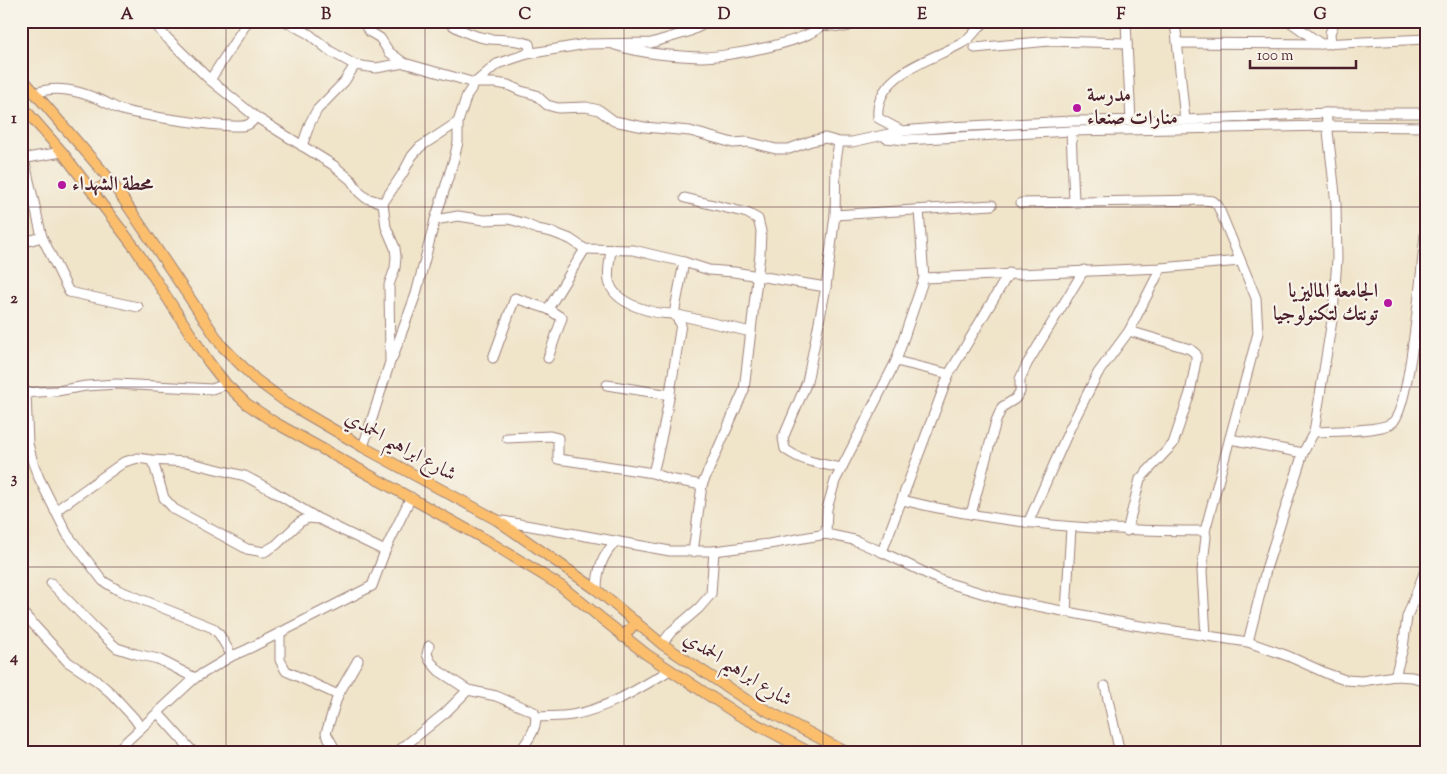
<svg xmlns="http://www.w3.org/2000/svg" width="1447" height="774" font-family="'Sorts Mill Goudy',Amiri,serif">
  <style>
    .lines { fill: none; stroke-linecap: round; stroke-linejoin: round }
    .minor-casing { stroke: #9d827a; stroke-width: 11 }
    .major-casing { stroke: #9d827a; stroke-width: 12 }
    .minor { stroke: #fff; stroke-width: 9 }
    .major { stroke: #fabe6d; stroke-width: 10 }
    .grid { fill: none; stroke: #4a1f2b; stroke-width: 1; stroke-opacity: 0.55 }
    .poi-dot { fill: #b5179e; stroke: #f7f3e8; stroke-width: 2 }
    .labels { text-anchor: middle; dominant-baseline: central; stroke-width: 4.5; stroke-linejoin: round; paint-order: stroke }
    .poi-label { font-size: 20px; font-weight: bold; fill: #4a1f2b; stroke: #f7f3e8; text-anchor: start }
    .street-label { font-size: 20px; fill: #4a1f2b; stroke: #f7f3e8 }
    .neatline { fill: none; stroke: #4a1f2b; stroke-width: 2 }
    .grid-label { font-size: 16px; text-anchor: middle; font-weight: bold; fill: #4a1f2b }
  </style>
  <rect width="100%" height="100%" fill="#f7f3e8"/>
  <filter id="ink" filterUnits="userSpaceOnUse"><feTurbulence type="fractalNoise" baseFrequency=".02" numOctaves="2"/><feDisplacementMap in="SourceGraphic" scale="10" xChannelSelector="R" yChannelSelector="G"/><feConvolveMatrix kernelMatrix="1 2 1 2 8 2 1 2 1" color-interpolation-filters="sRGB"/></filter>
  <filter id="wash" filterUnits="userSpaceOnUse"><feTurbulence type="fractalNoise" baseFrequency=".0096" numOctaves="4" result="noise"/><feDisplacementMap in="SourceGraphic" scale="20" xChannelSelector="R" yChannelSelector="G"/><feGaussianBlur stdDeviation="1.12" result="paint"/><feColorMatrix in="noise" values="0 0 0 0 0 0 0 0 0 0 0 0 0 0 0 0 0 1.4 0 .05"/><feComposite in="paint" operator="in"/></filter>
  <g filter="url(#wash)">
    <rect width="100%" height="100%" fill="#f0e4c9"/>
  </g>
  <g filter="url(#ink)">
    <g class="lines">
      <defs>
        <g id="minor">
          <path d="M153,21L163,34L210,80L256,117L333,165L351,180L359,192L366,198L383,203"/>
          <path d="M285,21L309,34L330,51L355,65L376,68L404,63"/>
          <path d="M363,21L364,24L370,32L380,38L389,52L404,63L475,83H496L508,85L521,91L536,95L547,105L558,108L586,107L599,110L614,121L644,127L690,131L733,143L748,142L776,149H789L811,141L825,138L839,142H852L902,131L949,127L1073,121L1185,120L1326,113H1426"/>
          <path d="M446,21C460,30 473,37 490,39C504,40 516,39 529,44L530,49L527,54L586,44L651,43L688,32L711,21"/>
          <path d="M1175,21L1185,120"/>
          <path d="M1289,21L1321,44"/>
          <path d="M823,25L844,27L849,26L851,21"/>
          <path d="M1127,43L1131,121"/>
          <path d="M1177,43L1321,44L1426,39"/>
          <path d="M1331,44L1330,33L1335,21"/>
          <path d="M615,45C643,54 673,56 702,57C724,57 817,42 825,21"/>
          <path d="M975,48L1049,41L1127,43L1126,21"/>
          <path d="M210,80L248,21"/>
          <path d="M36,93C56,85 78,91 98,99C107,102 114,108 122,110C139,115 234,130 247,125C251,124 253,120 256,117"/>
          <path d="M902,131L878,118C874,72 934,60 964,42C973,37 977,26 987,21"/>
          <path d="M1071,131L1074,201"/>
          <path d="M886,138L904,140L1071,131L1327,126L1426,127"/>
          <path d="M839,142L836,161L835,215L826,287L807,382L783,438L785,449C802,462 821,464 842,468"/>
          <path d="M302,146L310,123L317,110L344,82L355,65"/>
          <path d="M21,159L62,152"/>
          <path d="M24,159L42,237L69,292L138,307"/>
          <path d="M685,198L747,213L758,219L761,231L760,254L744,390L702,485L693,552"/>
          <path d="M1021,203L1203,200L1213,201L1218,206L1256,298L1258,333L1205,531L1206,537L1202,571L1206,636"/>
          <path d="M835,215L992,205"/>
          <path d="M435,220L458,216L484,220L508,219L523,223L537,229L552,232L570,239L585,249L633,250L684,262L709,270L734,272L826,287"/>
          <path d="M21,243L42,237"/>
          <path d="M611,250C610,260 607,271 609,281C614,305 654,314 674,314L751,332"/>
          <path d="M924,278L1161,268L1240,261"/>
          <path d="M548,309L585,249"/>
          <path d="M1413,344H1426"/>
          <path d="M493,358L515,298L548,309L562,318L548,358"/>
          <path d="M392,359L416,294L435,220L454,159L458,142V122"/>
          <path d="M896,361L949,374"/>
          <path d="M607,385L670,395"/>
          <path d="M21,393L57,391L86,386L117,384L212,389L226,384"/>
          <path d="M26,393L28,444L33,463L39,478L67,534L103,581L118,590L213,628L219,634L232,656"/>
          <path d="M1314,432C1329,431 1383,432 1393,422C1411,405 1423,255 1426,223"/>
          <path d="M507,438L550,436L558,438V459L653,473L669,479L702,485"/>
          <path d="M1230,439L1303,453"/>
          <path d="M363,447L390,362L389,285L395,268L396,257L395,248L386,227L383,203L403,173L412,156L420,147L458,122L467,95L475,83L497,64L527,54"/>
          <path d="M151,460L187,462L245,476L271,490L317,518"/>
          <path d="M653,473C666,424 673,374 681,324L674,314L684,262"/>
          <path d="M902,500C1003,525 1101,531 1205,531"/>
          <path d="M55,511L124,462L138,458L151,460L155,468L164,498L174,509L247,549L264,552L276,545L300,522L308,518L319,519L385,551"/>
          <path d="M971,514L996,421L1002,407L1015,399L1020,392V379L1027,364L1084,270"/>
          <path d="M497,520L670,551H714L769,544L826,534L854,540L882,552L942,581L1001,599L1134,625L1248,642L1288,656L1328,674L1345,680L1362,681L1395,676L1412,677L1426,681"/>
          <path d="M1028,523L1070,428L1098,373L1129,331L1161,268"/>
          <path d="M1127,531L1140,479L1173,444L1190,393L1196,361V354L1190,349L1129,331"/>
          <path d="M826,534L827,509L835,481L896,361L924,278L919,210"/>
          <path d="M882,552L949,374L1009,273"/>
          <path d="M51,583L95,628L117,648L136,654L158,659L195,678"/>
          <path d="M597,590C597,570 602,556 616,541"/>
          <path d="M21,611L68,662L97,681L111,693L134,718L141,728"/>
          <path d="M1066,612L1071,528"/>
          <path d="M280,633V660L286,671L338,695L326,733L337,753"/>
          <path d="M1248,642L1267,566L1303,453L1314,432L1333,314L1337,259L1336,204L1326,113"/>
          <path d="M662,644L671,632L699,608L711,594L714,551"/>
          <path d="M429,646L427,654L430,661L439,671L468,690L496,696L534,712C541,726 526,742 519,753"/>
          <path d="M1395,676L1403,648L1407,617L1426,568"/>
          <path d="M1105,686L1120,753"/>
          <path d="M338,695L358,660"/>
          <path d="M158,713L194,753"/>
          <path d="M537,717C548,716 560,717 572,715C607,709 640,688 670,670"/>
          <path d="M114,753L195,678L232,656L248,649L372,586L385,551L411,497"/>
          <path d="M396,753L445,713L468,690"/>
        </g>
        <g id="major">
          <path d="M21,77L111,181L222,346L255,379L286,402L363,447L497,520L597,590L662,644L745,699L848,753"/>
          <path d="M21,105L62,152L135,248L208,361L226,384L247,404L274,422L488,541L561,586L646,654L737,714L811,753"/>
          <path d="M93,192L111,181"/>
          <path d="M623,637L636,622"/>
        </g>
      </defs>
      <use href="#minor" class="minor-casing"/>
      <use href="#major" class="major-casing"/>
      <use href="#minor" class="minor"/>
      <use href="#major" class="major"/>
    </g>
  </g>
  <path class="grid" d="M226,21V753M425,21V753M624,21V753M823,21V753M1022,21V753M1221,21V753M21,207H1426M21,387H1426M21,567H1426"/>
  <g class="poi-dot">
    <circle cx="1077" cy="108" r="5"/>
    <circle cx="62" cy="185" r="5"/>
    <circle cx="1388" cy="303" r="5"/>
  </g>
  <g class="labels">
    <g class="poi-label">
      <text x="1087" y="96">مدرسة<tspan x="1087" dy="23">منارات صنعاء</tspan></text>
      <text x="72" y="185">محطة الشهداء</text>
      <text x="1378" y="292" text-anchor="end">الجامعة الماليزيا<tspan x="1378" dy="23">تونتك لتكنولوجيا</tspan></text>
    </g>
    <g class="street-label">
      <text transform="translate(400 447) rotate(29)">شارع ابراهيم الحمدي</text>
      <text transform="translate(737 670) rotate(32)">شارع ابراهيم الحمدي</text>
    </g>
  </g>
  <rect width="1447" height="774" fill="none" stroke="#f7f3e8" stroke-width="55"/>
  <path d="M1250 60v8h106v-8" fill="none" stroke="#4a1f2b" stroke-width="2.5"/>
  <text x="1257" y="60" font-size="15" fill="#4a1f2b" stroke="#f7f3e8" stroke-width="4" paint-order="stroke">100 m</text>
  <rect x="28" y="28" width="1392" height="718" class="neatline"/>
  <g class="grid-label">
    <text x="127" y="19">A</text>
    <text x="326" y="19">B</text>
    <text x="525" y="19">C</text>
    <text x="724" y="19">D</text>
    <text x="922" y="19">E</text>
    <text x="1121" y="19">F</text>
    <text x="1320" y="19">G</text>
    <text x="14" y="123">1</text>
    <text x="14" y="303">2</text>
    <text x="14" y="483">3</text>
    <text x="14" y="662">4</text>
  </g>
</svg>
